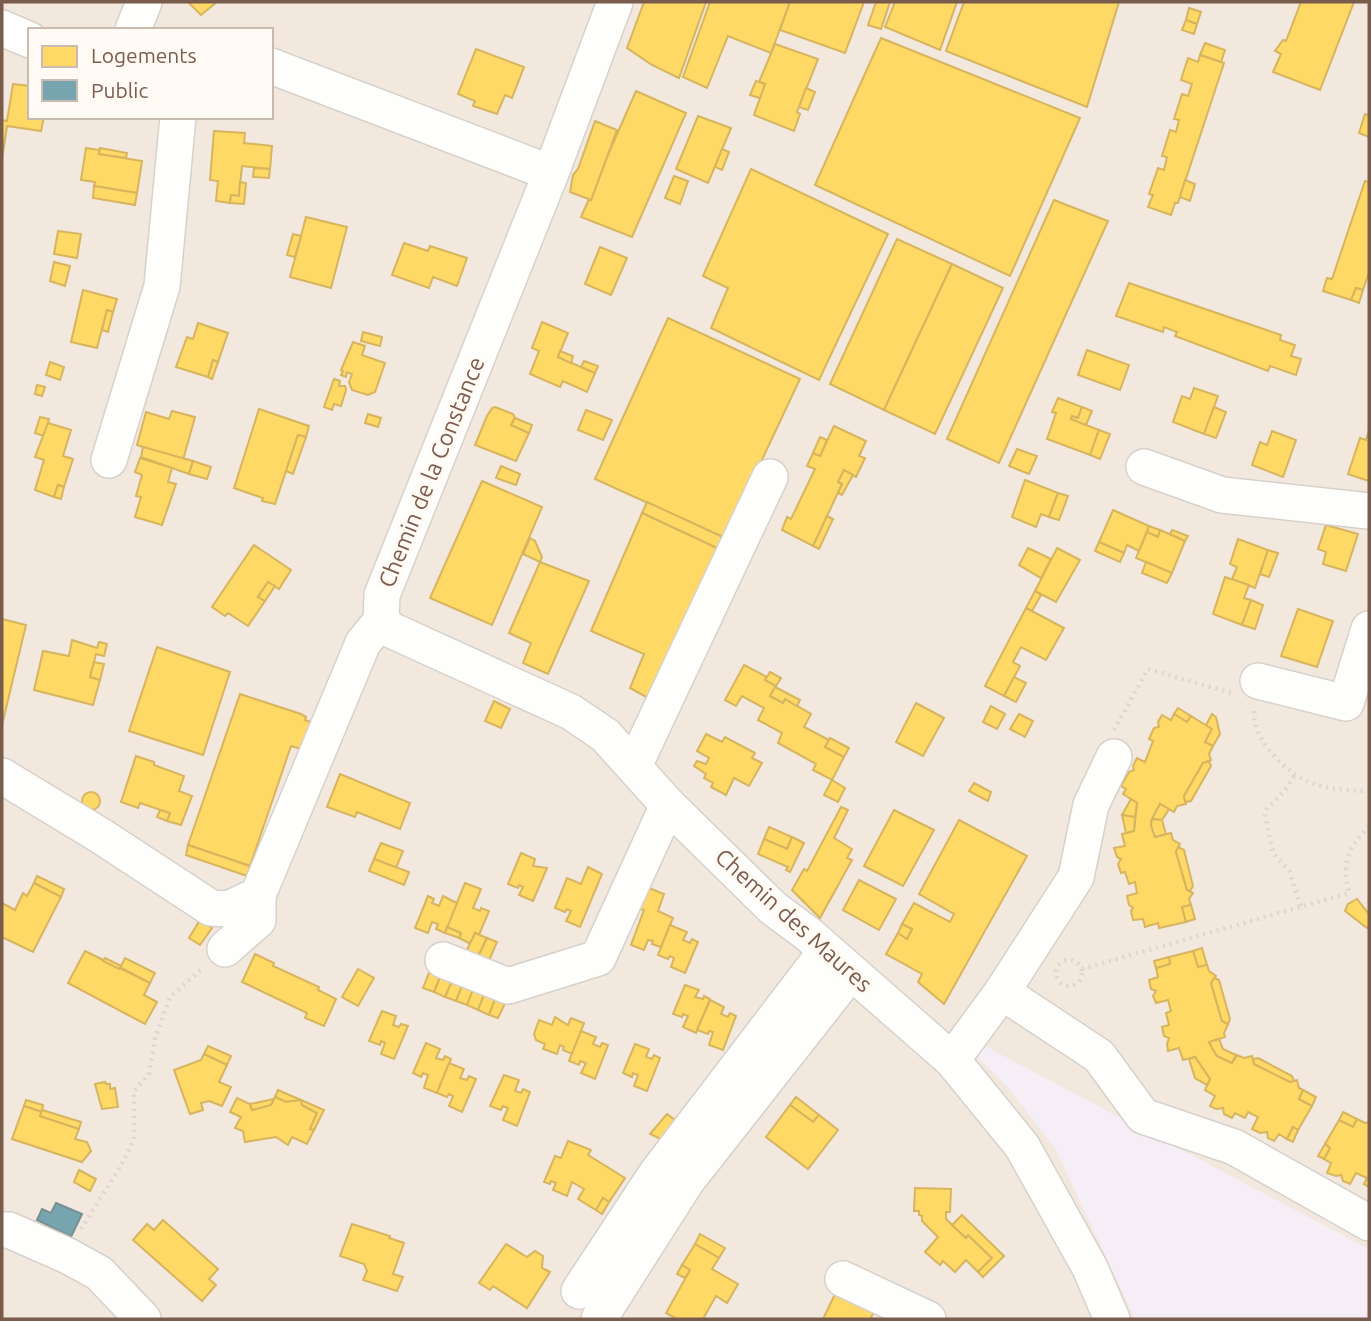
<svg xmlns="http://www.w3.org/2000/svg" width="1371" height="1321" font-family="Ubuntu,sans-serif">
  <style>
    .residential { fill: #f2e8de; fill-rule: evenodd }
    .education { fill: #f6eef6 }
    .homes { fill: #ffd966; stroke: #d7b45e; stroke-width: 2 }
    .public { fill: #76a5af; stroke: #778f92; stroke-width: 2 }
    .lines { fill: none; stroke-linecap: round; stroke-linejoin: round }
    .minor-casing { stroke: #d7d1cb; stroke-width: 38 }
    .path { stroke: #dcd5d0; stroke-width: 4.5; stroke-dasharray: 2 5; stroke-linecap: butt }
    .minor { stroke: #fefefd; stroke-width: 35 }
    .labels { text-anchor: middle; dominant-baseline: central; stroke-width: 7; stroke-linejoin: round; paint-order: stroke }
    .street-label { font-size: 23px; fill: #7a5c4d; stroke: #fffaf3 }
  </style>
  <rect width="100%" height="100%" fill="#f9f5f0"/>
  <path class="residential" d="M2,2H1369V1319H2ZM30,30H271V117H30Z"/>
  <path class="education" d="M985,1046L1369,1249V1319H1135L1055,1148L1007,1086L976,1056Z"/>
  <g class="homes">
    <path d="M188,2H217L201,15Z"/>
    <path d="M644,2H706L679,78L652,65L627,48Z"/>
    <path d="M710,2H790L771,53L728,36L707,88L683,77Z"/>
    <path d="M790,2H864L845,53L780,30Z"/>
    <path d="M876,2H890L881,29L868,25Z"/>
    <path d="M895,2H957L940,50L885,27Z"/>
    <path d="M964,2H1119L1087,107L946,51Z"/>
    <path d="M1301,2H1354L1320,90L1273,72L1281,54L1275,51L1283,40L1286,41Z"/>
    <path d="M1189,8L1201,12L1197,24L1186,20Z"/>
    <path d="M1186,20L1197,24L1194,34L1182,30Z"/>
    <path d="M881,38L1080,118L1010,276L815,185Z"/>
    <path d="M1205,43L1225,50L1221,62L1200,55Z"/>
    <path d="M775,44L818,59L797,112L800,114L794,131L754,115L765,84L759,82Z"/>
    <path d="M476,49L524,67L512,98L505,95L497,114L473,106L475,101L458,94Z"/>
    <path d="M1200,55L1224,63L1180,197L1178,203H1175L1171,215L1148,207L1153,195L1149,194L1158,168L1164,170L1167,157L1162,156L1170,130L1176,132L1179,120L1174,119L1182,94L1188,96L1192,84L1181,80L1188,58L1198,62Z"/>
    <path d="M756,81L765,84L760,98L750,95Z"/>
    <path d="M13,84L30,86V117H44L41,131L7,126L2,159V120L7,121Z"/>
    <path d="M806,88L815,92L808,110L799,107Z"/>
    <path d="M636,91L686,113L632,237L581,217L589,199L591,200L607,157Z"/>
    <path d="M1365,114L1369,115V137L1359,133Z"/>
    <path d="M698,116L731,128L708,183L676,169Z"/>
    <path d="M595,121L617,130L591,200L570,192L573,175L578,169Z"/>
    <path d="M214,131L245,133L244,143L272,146L270,169L242,166L239,196L231,195L230,203L216,201L218,181L210,180Z"/>
    <path d="M86,148L100,150L99,154L142,161L137,193L94,186L95,182L81,180Z"/>
    <path d="M100,148L127,153L126,158L99,154Z"/>
    <path d="M722,149L729,152L722,170L715,167Z"/>
    <path d="M254,168L270,169L269,178L253,177Z"/>
    <path d="M751,169L888,234L819,380L711,328L728,288L703,276Z"/>
    <path d="M674,176L688,181L680,204L665,198Z"/>
    <path d="M1185,180L1195,184L1190,201L1180,197Z"/>
    <path d="M1365,181L1369,182V272L1363,290L1356,288L1351,300L1323,291L1327,278L1332,279Z"/>
    <path d="M240,182L246,183L244,204L230,203L231,195L239,196Z"/>
    <path d="M94,186L137,193L135,205L93,198Z"/>
    <path d="M1054,200L1108,221L999,463L947,439Z"/>
    <path d="M306,217L347,227L331,288L290,277Z"/>
    <path d="M58,231L81,234L77,258L54,254Z"/>
    <path d="M293,234L301,236L295,257L287,255Z"/>
    <path d="M897,239L952,264L884,410L830,384Z"/>
    <path d="M404,243L428,251L430,246L467,258L457,286L433,277L429,288L392,275Z"/>
    <path d="M600,247L627,258L611,295L585,284Z"/>
    <path d="M54,262L70,266L65,286L50,281Z"/>
    <path d="M952,264L1003,288L935,434L884,410Z"/>
    <path d="M1129,283L1281,335L1280,340L1295,345L1291,356L1301,359L1296,375L1270,366L1268,371L1175,336L1177,332L1164,327L1163,332L1116,316Z"/>
    <path d="M1356,288L1363,290L1359,303L1351,300Z"/>
    <path d="M83,290L117,299L113,312L107,310L97,348L71,342Z"/>
    <path d="M107,310L113,312L108,332L102,330Z"/>
    <path d="M668,318L800,379L725,538L595,479Z"/>
    <path d="M542,322L568,333L558,357L595,373L587,392L563,381L560,387L530,374L539,351L532,348Z"/>
    <path d="M198,323L228,333L218,362L213,360L208,377L176,367L187,337L193,339Z"/>
    <path d="M363,332L382,337L380,346L361,341Z"/>
    <path d="M353,342L365,346L362,355L385,363L375,392L368,395L352,390L349,382L352,374L347,372L346,377L341,375L343,371L341,370Z"/>
    <path d="M1087,350L1129,365L1120,390L1078,375Z"/>
    <path d="M560,351L573,356L571,363L558,357Z"/>
    <path d="M213,360L218,362L212,379L208,377Z"/>
    <path d="M584,361L598,366L595,373L581,367Z"/>
    <path d="M50,362L64,367L60,380L46,375Z"/>
    <path d="M334,379L340,381L339,386H345L346,390L341,406L334,404L332,410L324,407Z"/>
    <path d="M37,385L45,387L42,396L35,394Z"/>
    <path d="M1194,388L1218,396L1204,434L1173,422L1182,396L1190,399Z"/>
    <path d="M1058,398L1082,407L1078,418L1072,416L1071,419L1099,430L1090,455L1047,439L1056,413L1052,412Z"/>
    <path d="M495,407L513,414L515,418L511,425L529,433L516,461L475,445L487,416L492,408Z"/>
    <path d="M1082,407L1092,411L1086,425L1071,419L1072,416L1078,418Z"/>
    <path d="M1214,407L1226,412L1216,438L1204,434Z"/>
    <path d="M259,409L309,426L306,437L298,435L275,504L262,501L263,498L234,488Z"/>
    <path d="M586,410L612,420L603,440L578,430Z"/>
    <path d="M172,411L195,417L183,460L137,445L146,412L169,419Z"/>
    <path d="M368,414L381,418L378,427L365,423Z"/>
    <path d="M40,417L49,419L44,436L35,433Z"/>
    <path d="M515,418L532,425L529,433L511,425Z"/>
    <path d="M48,423L71,430L63,456L73,459L64,487L58,485L54,497L35,490L44,460L35,457Z"/>
    <path d="M834,426L866,441L859,456L865,458L856,477L844,470L838,482L842,484L813,546L782,530L787,517L791,519L815,469L807,466L813,453L820,456Z"/>
    <path d="M1099,430L1110,434L1100,459L1090,455Z"/>
    <path d="M1369,430V481L1348,474L1360,438L1366,440Z"/>
    <path d="M1272,431L1296,440L1283,477L1252,465L1260,442L1267,445Z"/>
    <path d="M298,435L306,437L293,474L286,471Z"/>
    <path d="M820,437L827,440L820,456L813,453Z"/>
    <path d="M143,447L193,461L189,474L141,457Z"/>
    <path d="M1017,449L1037,456L1029,474L1009,466Z"/>
    <path d="M140,458L172,468L168,482L176,484L162,525L135,517L141,497L136,496L142,475L135,472Z"/>
    <path d="M193,461L211,467L207,479L189,474Z"/>
    <path d="M501,466L520,474L516,485L496,478Z"/>
    <path d="M844,470L853,475L842,495L838,493L842,484L838,482Z"/>
    <path d="M1025,480L1058,493L1049,517L1041,514L1036,527L1012,517Z"/>
    <path d="M482,481L542,507L492,625L430,598Z"/>
    <path d="M58,485L64,487L61,499L54,497Z"/>
    <path d="M1058,493L1068,496L1059,520L1049,517Z"/>
    <path d="M647,502L725,538L719,549L642,513Z"/>
    <path d="M1113,510L1149,526L1139,551L1127,545L1124,553L1099,542Z"/>
    <path d="M642,513L719,549L650,699L630,688L644,654L591,631Z"/>
    <path d="M827,516L833,519L819,549L813,546Z"/>
    <path d="M1326,525L1358,534L1346,571L1323,564L1326,552L1318,549Z"/>
    <path d="M1149,526L1160,530L1158,537L1147,532Z"/>
    <path d="M1160,530L1185,541L1172,573L1136,558L1147,532L1158,537Z"/>
    <path d="M1172,530L1188,536L1185,541L1170,534Z"/>
    <path d="M530,538L535,541L542,557L540,562L523,554Z"/>
    <path d="M1238,539L1268,550L1255,588L1232,579L1237,567L1230,564Z"/>
    <path d="M1099,542L1124,553L1120,562L1095,551Z"/>
    <path d="M254,545L291,570L279,589L268,582L258,597L265,601L248,626L228,613L225,616L212,607Z"/>
    <path d="M1028,548L1051,559L1041,578L1019,565Z"/>
    <path d="M1057,548L1080,560L1056,602L1035,591Z"/>
    <path d="M1268,550L1278,553L1269,577L1260,574Z"/>
    <path d="M540,562L589,581L548,674L523,663L531,643L509,633Z"/>
    <path d="M1146,562L1172,573L1167,583L1142,573Z"/>
    <path d="M1225,577L1249,585L1244,598L1251,600L1242,625L1213,614Z"/>
    <path d="M268,582L275,586L265,601L258,597Z"/>
    <path d="M1035,591L1041,595L1032,611L1026,608Z"/>
    <path d="M1251,600L1263,605L1255,629L1242,625Z"/>
    <path d="M1026,608L1064,628L1046,660L1021,647L1013,662L1020,666L1004,696L985,686Z"/>
    <path d="M1298,609L1333,621L1317,667L1281,656Z"/>
    <path d="M2,619L26,625L2,725Z"/>
    <path d="M72,640L97,648L99,642L107,644L104,656L96,654L90,677L100,680L93,705L34,690L43,651L69,656Z"/>
    <path d="M157,647L230,672L203,755L129,731Z"/>
    <path d="M94,662L104,664L100,680L90,677Z"/>
    <path d="M744,665L767,677L765,680L776,686L770,696L783,703L785,699L811,714L804,727L829,740L825,747L844,757L832,780L813,770L816,764L778,743L782,733L758,720L764,708L742,696L736,706L725,700Z"/>
    <path d="M770,672L781,678L776,686L765,680Z"/>
    <path d="M1014,677L1026,683L1016,702L1004,696Z"/>
    <path d="M775,687L800,700L797,706L785,699L783,703L770,696Z"/>
    <path d="M240,694L301,714L306,717L305,720L311,722L301,749L291,746L250,866L188,845Z"/>
    <path d="M494,701L510,709L501,728L485,721Z"/>
    <path d="M916,703L944,718L923,756L896,742Z"/>
    <path d="M991,706L1005,714L997,729L983,722Z"/>
    <path d="M1178,708L1191,716L1187,722L1174,714Z"/>
    <path d="M1019,714L1033,721L1025,737L1010,729Z"/>
    <path d="M1174,714L1187,722L1191,716L1212,729L1205,742L1213,746L1209,754L1211,760L1203,763L1184,796L1186,804L1177,806L1174,812L1160,804L1152,819L1151,825L1155,837L1171,833L1173,840L1180,844L1176,852L1187,890L1193,893L1189,899L1191,905L1182,907L1186,922L1159,928L1158,923L1145,927L1143,919L1133,920L1131,911L1133,908L1129,905L1127,896L1137,893L1135,882L1129,884L1125,872L1121,873L1118,864L1121,859L1117,857L1114,848L1125,846L1122,834L1134,831L1137,803L1123,794L1126,789L1121,786L1129,772L1134,770L1133,766L1137,758L1145,762L1153,741L1149,739L1154,728L1159,727L1158,722L1162,715L1171,720Z"/>
    <path d="M1212,714L1216,717L1220,734L1213,746L1205,742L1212,729L1206,725Z"/>
    <path d="M706,734L722,742L725,737L755,753L752,758L762,763L749,786L734,778L726,795L711,787L713,783L704,778L706,774L694,766L697,761L706,764L709,758L697,751Z"/>
    <path d="M830,738L849,748L844,757L825,747Z"/>
    <path d="M136,756L154,762V765L184,776L179,791L192,796L181,825L167,821L170,813L140,803L138,808L121,802Z"/>
    <path d="M1209,761L1211,766L1191,801L1185,802L1184,796L1203,763Z"/>
    <path d="M340,774L410,803L400,829L357,812L355,817L327,807Z"/>
    <path d="M832,780L845,788L838,802L824,795Z"/>
    <path d="M974,783L991,792L988,801L969,791Z"/>
    <circle cx="91" cy="801" r="9"/>
    <path d="M1131,799L1137,803L1135,817L1122,815Z"/>
    <path d="M1160,804L1169,809L1162,820L1152,819Z"/>
    <path d="M841,807L848,810L834,838L852,849L847,858L852,860L820,918L792,890L804,869L807,871Z"/>
    <path d="M160,810L170,813L167,821L157,817Z"/>
    <path d="M894,810L934,830L903,886L864,866Z"/>
    <path d="M1122,815L1135,817L1134,831L1126,833Z"/>
    <path d="M1152,819L1162,820L1166,834L1155,837L1151,825Z"/>
    <path d="M959,820L1027,856L944,1004L918,982L922,974L886,954L898,933L907,939L912,929L902,924L914,903L950,922L954,914L919,894Z"/>
    <path d="M769,827L792,837L787,849L764,839Z"/>
    <path d="M792,837L804,843L790,872L786,870L788,867L758,854L764,839L787,849Z"/>
    <path d="M381,843L403,851L396,868L374,859Z"/>
    <path d="M188,845L250,866L247,876L186,855Z"/>
    <path d="M1178,847L1184,850L1193,886L1190,891L1187,890L1176,852Z"/>
    <path d="M521,853L535,859L533,866L547,868L533,901L519,895L523,887L519,885L518,888L508,884Z"/>
    <path d="M374,859L409,872L404,885L369,871Z"/>
    <path d="M588,867L602,874L580,927L566,921L571,911L567,909L565,912L555,908L567,878L581,884Z"/>
    <path d="M37,876L64,889L61,897L34,883Z"/>
    <path d="M859,880L896,899L879,930L843,910Z"/>
    <path d="M34,883L61,897L33,952L2,937V903L15,910L23,893L27,896Z"/>
    <path d="M465,883L481,889L473,908L480,911L481,908L489,911L479,935L475,933L471,944L459,938L461,933L447,927Z"/>
    <path d="M649,888L664,894L658,911L673,918L661,947L652,944L653,941L648,940L644,950L631,945L644,910L640,909Z"/>
    <path d="M428,896L434,899L432,903L439,906L443,896L457,903L445,933L436,929L438,924L432,922L428,933L415,928Z"/>
    <path d="M1357,899L1369,914V925L1367,928L1345,911L1348,904Z"/>
    <path d="M1191,905L1195,919L1186,922L1182,907Z"/>
    <path d="M200,920L212,928L200,945L189,938Z"/>
    <path d="M902,924L912,929L907,939L898,933Z"/>
    <path d="M670,925L687,932L683,940L690,943L692,939L698,942L685,973L671,967L674,958L670,956L668,959L658,955Z"/>
    <path d="M447,927L461,933L459,938L445,933Z"/>
    <path d="M475,933L487,938L476,961L464,956Z"/>
    <path d="M487,938L497,942L487,965L476,961Z"/>
    <path d="M1202,948L1207,965L1198,967L1193,951Z"/>
    <path d="M85,951L150,983L144,995L157,1002L145,1024L68,983Z"/>
    <path d="M1193,951L1198,967L1207,965L1209,971L1216,976L1211,983L1222,1021L1228,1024L1224,1033L1225,1037L1209,1042L1217,1056L1232,1063L1237,1055L1244,1058L1252,1056L1254,1064L1290,1082L1297,1080L1299,1088L1303,1090L1299,1099L1312,1106L1298,1130L1293,1127L1287,1139L1279,1134L1274,1141L1268,1138L1267,1132L1260,1133L1252,1129L1258,1117L1248,1112L1245,1118L1235,1113L1232,1118L1224,1114L1223,1108L1216,1109L1210,1106L1215,1096L1205,1090L1210,1079L1195,1057L1183,1060L1179,1048L1168,1051L1167,1044L1169,1038L1164,1036L1162,1027L1169,1025L1166,1013L1171,1011L1168,1000L1156,1003L1153,996L1156,991L1151,989L1149,980L1158,977L1156,968L1170,964L1169,957Z"/>
    <path d="M255,954L274,963L273,966L319,987L318,990L336,999L324,1026L305,1018L307,1013L242,982Z"/>
    <path d="M1169,957L1170,964L1156,968L1154,961Z"/>
    <path d="M105,958L121,966L125,958L155,973L150,983L120,967L119,969L103,961Z"/>
    <path d="M433,963L444,968L434,992L423,988Z"/>
    <path d="M444,968L456,972L445,997L434,992Z"/>
    <path d="M358,969L374,978L358,1006L342,997Z"/>
    <path d="M456,972L466,976L456,1001L445,997Z"/>
    <path d="M466,976L477,980L467,1005L456,1001Z"/>
    <path d="M1214,978L1219,980L1230,1019L1228,1024L1222,1021L1211,983Z"/>
    <path d="M477,980L488,985L478,1010L467,1005Z"/>
    <path d="M488,985L499,989L489,1015L478,1010Z"/>
    <path d="M685,985L699,990L695,997L703,999L704,996L710,999L696,1033L683,1027L688,1016L683,1014L682,1017L673,1014Z"/>
    <path d="M499,989L510,993L498,1018L489,1015Z"/>
    <path d="M710,1000L724,1007L721,1014L728,1017L730,1013L736,1016L723,1050L709,1045L713,1032L709,1031L708,1034L697,1030Z"/>
    <path d="M382,1011L396,1016L393,1025L399,1027L401,1024L408,1026L394,1059L381,1054L385,1043L381,1041L380,1045L369,1041Z"/>
    <path d="M555,1017L568,1025L571,1018L584,1023L572,1054L563,1050L564,1047L560,1045L557,1054L543,1049L545,1044L536,1040L534,1034L539,1020L552,1025Z"/>
    <path d="M581,1031L596,1037L593,1044L600,1047L602,1043L608,1045L595,1079L581,1073L586,1063L580,1061L579,1065L569,1061Z"/>
    <path d="M1219,1039L1223,1049L1236,1055L1232,1063L1217,1056L1212,1048L1209,1042Z"/>
    <path d="M426,1043L440,1049L436,1058L443,1060L445,1056L451,1059L437,1093L424,1088L428,1075L423,1073L421,1077L413,1073Z"/>
    <path d="M635,1044L649,1049L646,1057L652,1059L654,1055L660,1058L647,1091L634,1086L638,1075L633,1073L632,1077L623,1073Z"/>
    <path d="M208,1046L231,1056L227,1065L204,1054Z"/>
    <path d="M204,1054L227,1065L219,1082L231,1087L222,1106L209,1101L201,1103L203,1110L190,1114L174,1070L201,1060Z"/>
    <path d="M1195,1057L1210,1079L1207,1085L1195,1078L1189,1059Z"/>
    <path d="M1258,1058L1292,1076L1294,1081L1290,1082L1254,1064L1253,1059Z"/>
    <path d="M449,1063L464,1069L460,1078L467,1080L469,1076L476,1079L462,1112L449,1106L453,1096L449,1094L447,1097L437,1093Z"/>
    <path d="M504,1075L519,1080L515,1091L521,1093L523,1089L530,1092L517,1126L503,1120L508,1108L503,1106L501,1110L490,1106Z"/>
    <path d="M105,1082L106,1084H110V1089L115,1088L118,1107L102,1109L95,1084Z"/>
    <path d="M278,1090L301,1100L286,1102L275,1097Z"/>
    <path d="M1303,1090L1316,1097L1312,1106L1299,1099Z"/>
    <path d="M275,1097L286,1102L301,1100L302,1105L317,1113L310,1129L314,1130L307,1144L292,1137L288,1145L276,1137L245,1142L243,1131L235,1128L241,1117L230,1112L237,1098L250,1104L252,1110L271,1105Z"/>
    <path d="M796,1097L819,1115L813,1122L790,1105Z"/>
    <path d="M274,1099L271,1105L252,1110L250,1104Z"/>
    <path d="M26,1100L43,1105L42,1112L24,1106Z"/>
    <path d="M301,1100L324,1110L314,1130L310,1129L317,1113L302,1105Z"/>
    <path d="M790,1105L813,1122L819,1115L838,1130L808,1169L766,1137Z"/>
    <path d="M24,1106L42,1112L40,1116L79,1129L75,1139L87,1142L91,1151L82,1162L12,1139Z"/>
    <path d="M42,1110L81,1122L79,1129L40,1116Z"/>
    <path d="M1343,1112L1357,1119L1353,1127L1339,1120Z"/>
    <path d="M667,1114L678,1122L663,1140L650,1134Z"/>
    <path d="M1357,1119L1365,1123L1369,1122V1187L1364,1184L1367,1178L1356,1173L1350,1184L1343,1181L1341,1175L1336,1176L1327,1173L1331,1163L1324,1159L1330,1148L1325,1144L1339,1120L1353,1127Z"/>
    <path d="M1293,1127L1298,1130L1293,1142L1287,1139Z"/>
    <path d="M568,1141L591,1150L588,1155L625,1178L609,1202L603,1198L596,1210L578,1199L584,1189L572,1182L567,1196L553,1190L556,1183L551,1181L550,1184L544,1182L555,1156L561,1158Z"/>
    <path d="M1325,1144L1330,1148L1324,1159L1318,1156Z"/>
    <path d="M79,1170L96,1179L90,1191L74,1182Z"/>
    <path d="M915,1188L951,1189L950,1212H946V1219L966,1238L968,1235L992,1258L978,1272L966,1260L955,1272L943,1261L940,1265L925,1252L938,1237L922,1221V1216L919,1215V1211H914Z"/>
    <path d="M603,1198L609,1202L602,1214L596,1210Z"/>
    <path d="M962,1215L1004,1256L983,1277L978,1272L992,1258L968,1235L966,1238L952,1225Z"/>
    <path d="M163,1220L218,1269L209,1279L216,1285L202,1301L133,1240L147,1224L154,1230Z"/>
    <path d="M352,1224L390,1236L389,1238L404,1243L393,1274L403,1277L397,1291L363,1280L367,1271L364,1264L340,1256Z"/>
    <path d="M700,1234L725,1248L719,1258L695,1244Z"/>
    <path d="M506,1244L527,1257L535,1251L543,1256L542,1268L550,1272L527,1308L493,1286L490,1290L479,1283Z"/>
    <path d="M695,1244L719,1258L712,1269L738,1284L727,1303L716,1296L703,1319H677L666,1313L690,1270L682,1265Z"/>
    <path d="M682,1265L690,1270L685,1278L677,1274Z"/>
    <path d="M838,1288L874,1312L870,1319H823Z"/>
  </g>
  <path class="public" d="M56,1203L82,1214L71,1237L37,1220L42,1209L51,1213Z"/>
  <g class="lines">
    <defs>
      <g id="minor">
        <path d="M2,28L30,40"/>
        <path d="M133,30L144,2"/>
        <path d="M271,66L551,173"/>
        <path d="M109,460L162,286L178,117"/>
        <path d="M1144,467L1222,495L1369,511"/>
        <path d="M381,621L391,630L571,712L605,735L668,805L773,908L808,934L952,1060L1022,1146L1090,1268L1112,1319"/>
        <path d="M1258,681L1346,703L1369,629"/>
        <path d="M634,766L770,477"/>
        <path d="M2,776L101,836L211,908L228,909L258,895L363,643L381,621L382,595L551,173L615,2"/>
        <path d="M225,949L258,920V895"/>
        <path d="M443,960L508,986L598,958L668,805"/>
        <path d="M1002,992L1099,1056L1143,1116L1234,1147L1369,1223"/>
        <path d="M952,1060L1002,992L1076,877L1091,805L1114,757"/>
        <path d="M2,1230H9L68,1256L99,1273L143,1319"/>
        <path d="M843,1279L928,1319"/>
        <path d="M579,1291L656,1174L826,951"/>
        <path d="M599,1319L686,1182L851,972"/>
      </g>
    </defs>
    <use href="#minor" class="minor-casing"/>
    <g class="path">
      <path d="M1254,711C1254,728 1260,738 1270,751C1299,786 1325,790 1369,791"/>
      <path d="M1114,730L1148,669L1231,693"/>
      <path d="M1294,776L1283,793L1267,808L1265,815L1273,853L1289,871L1301,906"/>
      <circle cx="1069" cy="973" r="13"/>
      <path d="M1082,969L1349,893C1342,862 1347,849 1369,826"/>
      <path d="M81,1229L120,1167L134,1140V1091L149,1074L155,1038L170,997L203,968"/>
    </g>
    <use href="#minor" class="minor"/>
  </g>
  <g class="labels">
    <g class="street-label">
      <text transform="translate(431 472) rotate(-68)">Chemin de la Constance</text>
      <text transform="translate(794 920) rotate(42)">Chemin des Maures</text>
    </g>
  </g>
  <rect width="1371" height="1321" fill="none" stroke="#7a5c4d" stroke-width="7"/>
  <rect x="28" y="28" width="245" height="91" fill="#fffaf3" stroke="#cabbb1" stroke-width="2"/>
  <rect x="42" y="46" width="35" height="21" fill="#ffd966" stroke="#cabbb1" stroke-width="2"/>
  <text x="91" y="63" font-size="21" fill="#7a5c4d">Logements</text>
  <rect x="42" y="80" width="35" height="21" fill="#76a5af" stroke="#cabbb1" stroke-width="2"/>
  <text x="91" y="98" font-size="21" fill="#7a5c4d">Public</text>
</svg>
